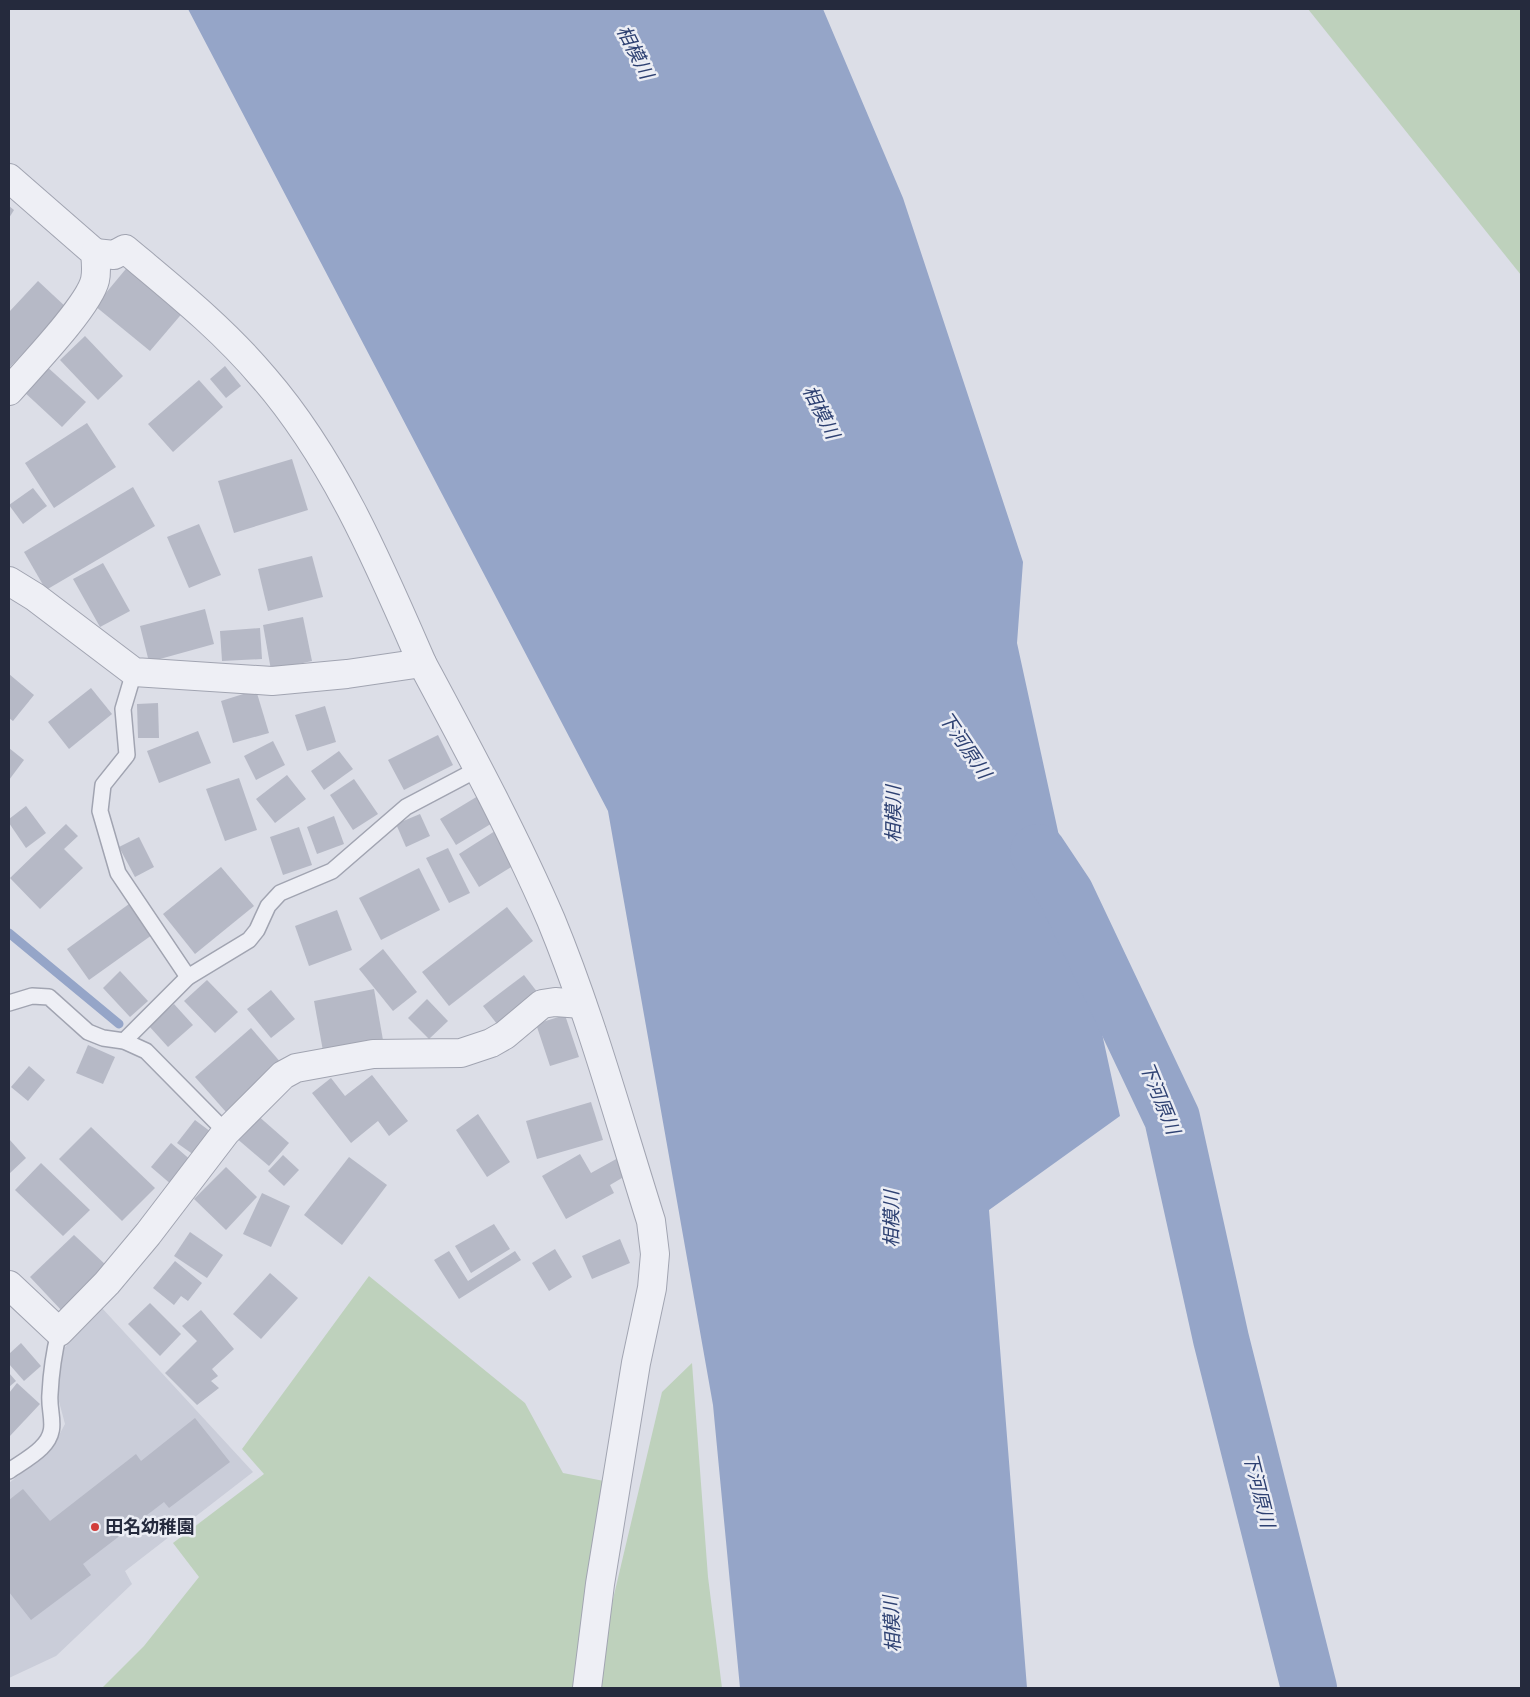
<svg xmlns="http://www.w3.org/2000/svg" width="1530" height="1697" font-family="Rubik,'Noto Sans JP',sans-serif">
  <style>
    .built { fill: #cacdd9 }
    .green { fill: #bed1bc }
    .water { fill: #95a5c8 }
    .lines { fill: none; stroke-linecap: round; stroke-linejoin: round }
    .stream { stroke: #95a5c8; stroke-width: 9 }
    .river { stroke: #95a5c8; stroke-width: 56 }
    .building { fill: #b6b9c6 }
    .service-casing { stroke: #a1a4b1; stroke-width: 18 }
    .minor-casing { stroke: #a1a4b1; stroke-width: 30 }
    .service { stroke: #eeeff5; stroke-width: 15 }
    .minor { stroke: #eeeff5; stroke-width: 28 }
    .poi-dot { fill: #d23d3a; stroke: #ebedf4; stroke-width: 2 }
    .labels { text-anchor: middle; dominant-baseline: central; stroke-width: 5; stroke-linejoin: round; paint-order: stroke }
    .poi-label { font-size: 18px; font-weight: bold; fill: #252a3d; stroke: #ebedf4; text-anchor: start }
    .water-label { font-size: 19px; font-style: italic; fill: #2e4172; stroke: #ebedf4 }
  </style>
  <rect width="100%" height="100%" fill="#dcdee7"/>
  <path class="built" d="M101,1307L253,1472L125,1571L132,1584L56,1656L9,1678V1483L51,1450L65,1424L57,1394L59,1354Z"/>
  <g class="green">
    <path d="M1308,9H1521V275Z"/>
    <path d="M369,1276L525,1403L563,1473L604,1481L579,1688H102L144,1646L199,1577L173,1543L264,1474L242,1449Z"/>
    <path d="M692,1363L708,1577L722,1688H592L662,1392Z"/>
  </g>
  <path class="water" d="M188,9H823L903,198L1023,562L1017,643L1120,1116L989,1210L1027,1688H740L713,1405L608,811Z"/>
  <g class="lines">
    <path class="stream" d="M9,933L119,1024"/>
    <path class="river" d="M1038,852L1066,894L1172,1118L1221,1339L1309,1688"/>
  </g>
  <g class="building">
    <path d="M9,206L14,210L9,218Z"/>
    <path d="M130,264L185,310L150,351L95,306Z"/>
    <path d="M38,281L67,308L9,368V312Z"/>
    <path d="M85,336L123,376L98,400L60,360Z"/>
    <path d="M45,365L86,402L62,427L22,390Z"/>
    <path d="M225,366L241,386L226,398L210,379Z"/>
    <path d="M199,380L223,407L173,452L148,424Z"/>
    <path d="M87,423L116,467L54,508L25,463Z"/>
    <path d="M292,459L308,510L234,533L218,481Z"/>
    <path d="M133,487L155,526L46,590L24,552Z"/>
    <path d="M33,488L47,506L23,524L9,505Z"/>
    <path d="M199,524L221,575L189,588L167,537Z"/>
    <path d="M312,556L323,597L268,611L258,569Z"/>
    <path d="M103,563L130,611L100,627L73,579Z"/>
    <path d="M205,609L214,644L149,662L140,626Z"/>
    <path d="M303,617L312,661L271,670L263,625Z"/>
    <path d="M260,628L262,659L222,661L220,631Z"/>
    <path d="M9,674L34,695L13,721L9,718Z"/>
    <path d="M91,688L112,714L69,749L48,722Z"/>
    <path d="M256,690L269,733L233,743L221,701Z"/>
    <path d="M158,703L159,738H138L137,704Z"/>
    <path d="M325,706L336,742L307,751L295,715Z"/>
    <path d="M198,731L211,763L159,783L147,751Z"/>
    <path d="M438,735L453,765L404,790L388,760Z"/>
    <path d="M273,741L285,765L256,780L244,756Z"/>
    <path d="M9,748L24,760L9,780Z"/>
    <path d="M339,751L353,769L324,790L311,771Z"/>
    <path d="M287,775L306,799L275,823L256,799Z"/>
    <path d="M239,778L257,830L225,841L206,789Z"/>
    <path d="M354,779L378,814L353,830L330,795Z"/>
    <path d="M478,796L494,822L456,845L440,819Z"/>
    <path d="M26,806L46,833L26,848L9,823V819Z"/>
    <path d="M420,814L430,836L406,847L396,824Z"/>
    <path d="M334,816L344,844L317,854L307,827Z"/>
    <path d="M66,824L78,836L64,849L83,868L40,909L10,878Z"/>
    <path d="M299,827L312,865L283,875L270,837Z"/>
    <path d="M495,831L516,864L479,887L459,854Z"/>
    <path d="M139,837L154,867L135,877L119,847Z"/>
    <path d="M448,848L470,893L449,903L426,858Z"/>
    <path d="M221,867L254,906L195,954L163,914Z"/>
    <path d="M419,868L440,910L381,940L359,898Z"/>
    <path d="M129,904L152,935L89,980L67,949Z"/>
    <path d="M507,907L533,941L449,1006L422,972Z"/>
    <path d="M337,910L352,950L309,966L295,926Z"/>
    <path d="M383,949L417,992L393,1011L359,969Z"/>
    <path d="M120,971L148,1001L130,1017L103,988Z"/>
    <path d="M524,975L538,993L497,1024L483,1006Z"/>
    <path d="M207,980L238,1012L215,1033L184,1001Z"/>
    <path d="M374,989L383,1040L323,1051L314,1001Z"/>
    <path d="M271,990L295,1019L271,1038L247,1009Z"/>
    <path d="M427,999L448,1021L429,1039L408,1018Z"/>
    <path d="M174,1004L193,1025L168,1047L149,1026Z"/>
    <path d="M565,1015L579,1057L550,1066L536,1024Z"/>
    <path d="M251,1028L282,1064L226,1112L195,1077Z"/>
    <path d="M88,1045L115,1057L103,1084L76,1073Z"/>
    <path d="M29,1066L45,1080L28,1101L11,1087Z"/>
    <path d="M372,1075L408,1121L389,1136L378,1121L351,1143L312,1093L331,1078L345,1096Z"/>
    <path d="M591,1102L603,1140L537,1159L526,1121Z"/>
    <path d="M256,1114L289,1143L269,1166L235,1137Z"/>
    <path d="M478,1114L510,1162L487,1177L456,1130Z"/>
    <path d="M195,1120L211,1132L194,1155L177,1143Z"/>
    <path d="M91,1127L155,1188L122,1221L59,1159Z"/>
    <path d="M9,1139L26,1158L9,1174Z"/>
    <path d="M171,1143L193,1162L172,1185L151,1167Z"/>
    <path d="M580,1154L591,1173L618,1158L627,1175L610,1185L614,1193L566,1219L542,1176Z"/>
    <path d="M283,1155L299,1170L284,1186L268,1171Z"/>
    <path d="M349,1157L387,1185L342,1245L304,1215Z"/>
    <path d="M41,1163L90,1210L63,1236L15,1190Z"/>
    <path d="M226,1167L257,1197L226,1230L194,1199Z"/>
    <path d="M262,1193L290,1206L271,1247L243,1234Z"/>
    <path d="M494,1224L510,1249L471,1273L455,1246Z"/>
    <path d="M190,1232L223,1255L207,1278L174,1256Z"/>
    <path d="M74,1235L108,1267L62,1311L30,1277Z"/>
    <path d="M620,1239L630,1263L592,1279L582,1256Z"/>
    <path d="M555,1249L572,1277L549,1291L532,1263Z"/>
    <path d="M449,1251L468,1281L515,1251L521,1260L459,1299L434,1260Z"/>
    <path d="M175,1261L202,1283L188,1301L181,1296L174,1305L153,1288Z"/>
    <path d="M270,1273L298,1298L261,1339L233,1314Z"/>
    <path d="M150,1303L181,1334L160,1356L128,1324Z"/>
    <path d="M201,1310L234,1349L212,1369L218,1376L211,1381L219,1388L197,1405L165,1373L197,1341L182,1326Z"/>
    <path d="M21,1343L41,1366L24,1381L9,1364V1354Z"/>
    <path d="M9,1373L16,1381L9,1387Z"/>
    <path d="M17,1383L40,1404L9,1437V1393Z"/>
    <path d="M195,1418L230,1462L169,1508L164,1502L83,1564L91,1575L31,1620L9,1592V1500L23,1489L50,1521L136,1454L141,1461Z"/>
  </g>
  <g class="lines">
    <defs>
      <g id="service">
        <path d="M134,672L123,709L127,755L103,785L100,811L118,873L188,977"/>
        <path d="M9,1003L32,996L49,997L88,1032L103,1038L124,1041L146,1051L226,1132"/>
        <path d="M124,1041L188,977L249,940L257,930L268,906L280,893L332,871L406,807L478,769"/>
        <path d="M9,1471C19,1464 32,1457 41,1448C60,1430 48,1414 50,1394C51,1373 54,1352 59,1332"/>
      </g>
      <g id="minor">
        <path d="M9,178L95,253C96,262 97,271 95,280C89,306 29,368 9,391"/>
        <path d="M95,253L114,255L125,249C174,290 223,329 264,378C335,460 379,564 422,663"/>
        <path d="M9,581L35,597L134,672L272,681L347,674L422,663C467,747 513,832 551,920C591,1017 619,1120 651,1221L655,1254L652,1288L636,1363L600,1584L587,1688"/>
        <path d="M9,1285L59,1332L107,1283L148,1234L226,1132L283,1075L296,1068L373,1054L461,1053L491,1043L505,1035L542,1004L555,1002L582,1004"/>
      </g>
    </defs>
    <use href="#service" class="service-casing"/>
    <use href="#minor" class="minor-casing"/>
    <use href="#service" class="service"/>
    <use href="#minor" class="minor"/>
  </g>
  <circle class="poi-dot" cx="95" cy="1527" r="5"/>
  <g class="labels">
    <g class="poi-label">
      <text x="105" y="1527">田名幼稚園</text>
    </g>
    <g class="water-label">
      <text transform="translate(635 52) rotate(63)">相模川</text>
      <text transform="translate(821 412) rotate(63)">相模川</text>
      <text transform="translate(965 745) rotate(56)">下河原川</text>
      <text transform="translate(893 814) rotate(-90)">相模川</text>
      <text transform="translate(1160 1098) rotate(68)">下河原川</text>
      <text transform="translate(891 1219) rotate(-90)">相模川</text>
      <text transform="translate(1259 1490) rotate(76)">下河原川</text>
      <text transform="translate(892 1624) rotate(-93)">相模川</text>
    </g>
  </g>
  <rect width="1530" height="1697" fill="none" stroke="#252a3d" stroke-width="20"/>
</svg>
